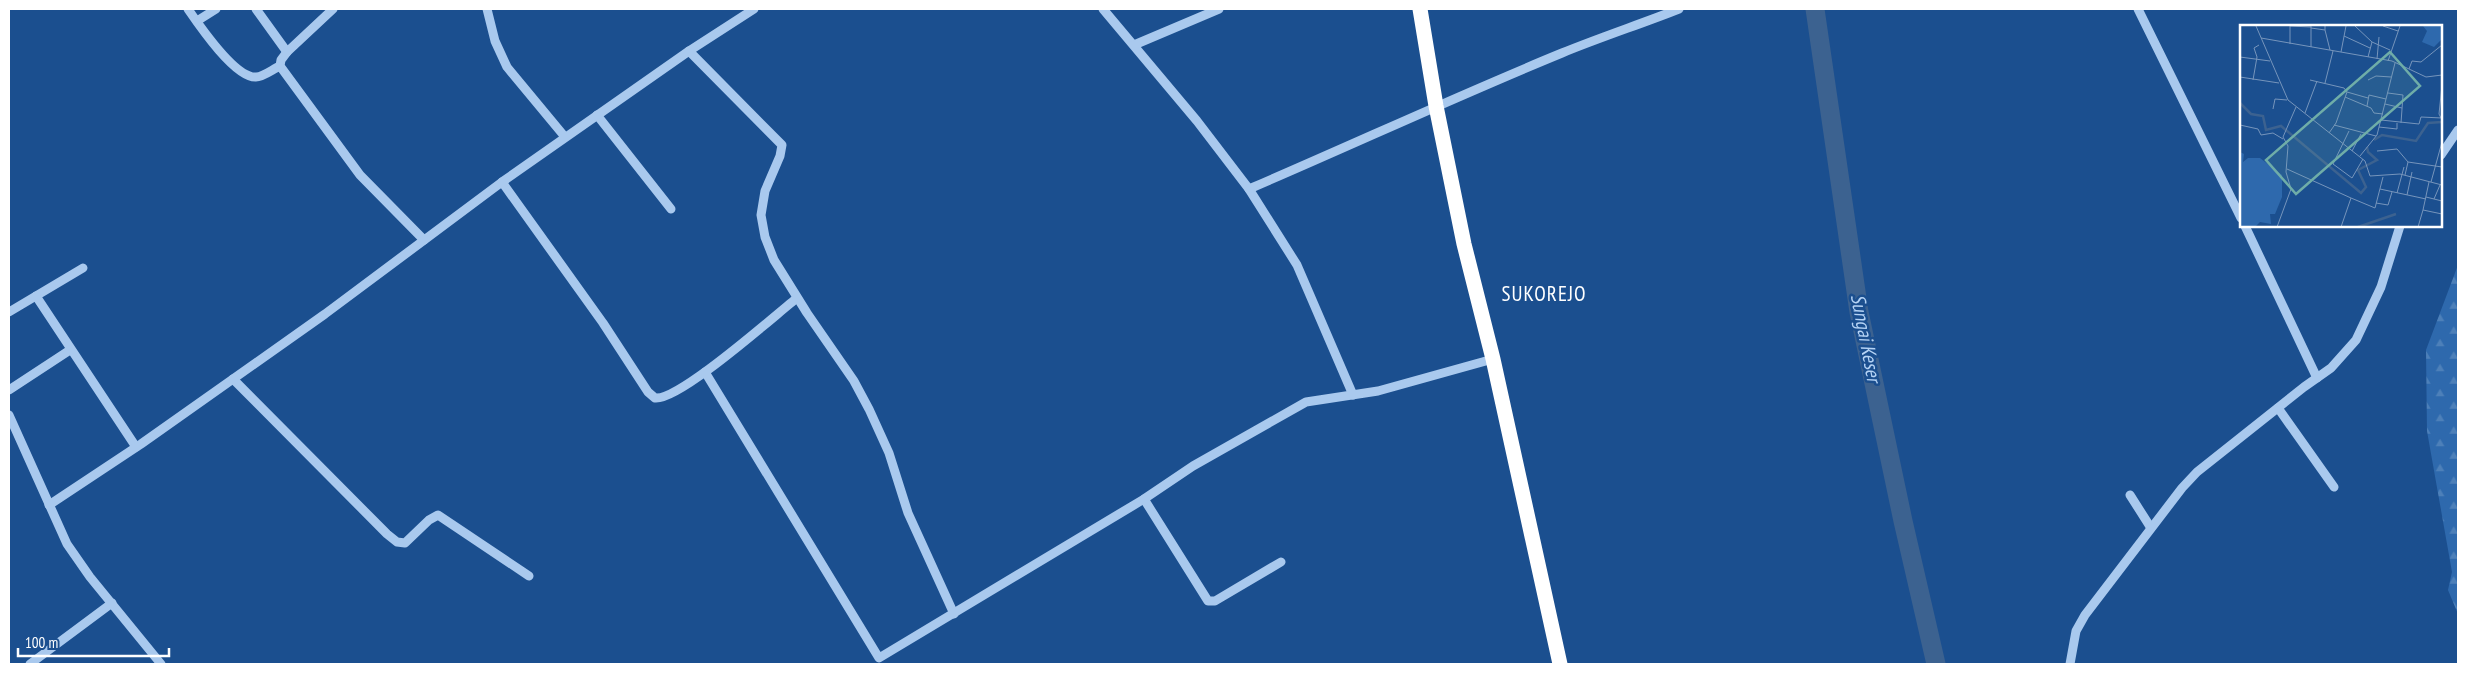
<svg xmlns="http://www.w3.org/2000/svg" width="2467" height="673" font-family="'PT Sans Narrow',sans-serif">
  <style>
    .forest { fill: url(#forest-firs) }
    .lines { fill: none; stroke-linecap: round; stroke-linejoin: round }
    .river { stroke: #3c6290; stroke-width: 19 }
    .minor { stroke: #a9c9ee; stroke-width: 9 }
    .highway { stroke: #fff; stroke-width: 15 }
    .labels { text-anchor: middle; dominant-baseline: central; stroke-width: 5; stroke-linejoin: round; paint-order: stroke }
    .water-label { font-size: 20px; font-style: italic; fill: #b5d3f5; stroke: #1b4f8f }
    .quarter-label { font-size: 21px; letter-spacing: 1px; fill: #fff; stroke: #1b4f8f }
    .inset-river { fill: none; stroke: #3c6290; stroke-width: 2.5 }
    .inset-road { fill: none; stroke: #7695bc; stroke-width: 1 }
    .view { fill: #6fada8; fill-opacity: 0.15; stroke: #6fada8; stroke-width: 2.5 }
    .inset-edge { fill: none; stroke: #fff; stroke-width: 2.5 }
  </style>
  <defs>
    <pattern id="forest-firs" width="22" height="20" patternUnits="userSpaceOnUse" patternTransform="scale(1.25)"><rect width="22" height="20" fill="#2e69ad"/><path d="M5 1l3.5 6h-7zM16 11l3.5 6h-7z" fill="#4d80b9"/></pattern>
  </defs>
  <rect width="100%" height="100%" fill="#1b4f8f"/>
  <path class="forest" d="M2458,265V614L2448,590L2452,572L2427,431L2426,350Z"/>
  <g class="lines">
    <path class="river" d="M1815,9L1859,312L1903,521L1936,664"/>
    <g class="minor">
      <path d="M188,9C199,25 235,78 256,77C263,77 273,69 280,66"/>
      <path d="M256,9L287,52"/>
      <path d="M333,9L287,52L281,60L280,66L360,175L424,240"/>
      <path d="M487,9L495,41L507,67L565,137"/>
      <path d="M1103,9L1197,121L1249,189L1297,265L1353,395"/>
      <path d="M2138,9L2241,218"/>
      <path d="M197,21L216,9"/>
      <path d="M1134,45L1219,9"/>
      <path d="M689,51L782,145L780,156L765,191L761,215L765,237L774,260L807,313L854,381L869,409L889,453L908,513L954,614"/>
      <path d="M597,115L671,209"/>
      <path d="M2441,155L2458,130"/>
      <path d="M502,182L603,323L648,392L655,398C679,401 774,316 797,298"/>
      <path d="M1249,189C1354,144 1457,96 1562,53C1601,37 1641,24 1679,9"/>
      <path d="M2245,226L2317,378"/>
      <path d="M36,296L136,447"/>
      <path d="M9,312L83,268"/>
      <path d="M705,372L879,658L1144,499L1193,466L1306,402L1378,391L1493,359"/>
      <path d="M233,379L387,534L397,542L405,543L429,520L438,515L529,576"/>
      <path d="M9,390L70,350"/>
      <path d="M2278,408L2334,487"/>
      <path d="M9,415L67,544L90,577L161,664"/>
      <path d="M2130,495L2151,528"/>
      <path d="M1144,499L1208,601H1215L1281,562"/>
      <path d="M49,505L141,444L325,314L502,182L689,51L754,9"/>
      <path d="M30,664L112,603"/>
      <path d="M2070,664L2076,631L2085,615L2182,488L2197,472L2304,387L2331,368L2356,340L2381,287L2400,226"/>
    </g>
    <path class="highway" d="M1420,9L1436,106L1464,244L1493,359L1560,664"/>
  </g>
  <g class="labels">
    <g class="water-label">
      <text transform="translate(1866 338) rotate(79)">Sungai Keser</text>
    </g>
    <g class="quarter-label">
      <text x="1544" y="293">SUKOREJO</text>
    </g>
  </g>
  <g transform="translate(2240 25)">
    <rect width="202" height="202" fill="#1b4f8f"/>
    <path d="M183,1H202V14L194,22L182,17L187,6ZM0,127L4,129L3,137L8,133H20L42,150V172L35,189H30L31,199L20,197L15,202H0Z" fill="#2e69ad"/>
    <path class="inset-river" d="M0,78L11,89L23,91L26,105L41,101L121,168L126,162L118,145L137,135L128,127L127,122M134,115L142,110L176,116L188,98L202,97M118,202L156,189"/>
    <path class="inset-road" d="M16,1L48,75L125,136L130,151L160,149L202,160M50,1L71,2M115,1L132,17L128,32M143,1L158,6M71,3L85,5V1M85,5L90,25M104,11L130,23M21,13L152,36L186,52L202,50M132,17L150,25M50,19V1M71,22V1M101,27L106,1M0,32L30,36M137,34L139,12M148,36L160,1M169,44L172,36L181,37L202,20M0,52L39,58M13,55L17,32L14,23L19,20M70,55L104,63L107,67M128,55L136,51L151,52M85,58L93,26M148,68L163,70L161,98M105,72L131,83L134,88L143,89M145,79L162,83M127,81L129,70L146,74M33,84L35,74L47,75M65,88L77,56M201,93L199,89L202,60M141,95L179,99L181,92L202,93M0,100L18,104L21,110L33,108L43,114M94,100L136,111M139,102L157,104V98M109,106L93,139L112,153L123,134M89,108L96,98L107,67L128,73M112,126L121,109M137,126L157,124L168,137M120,131L137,110L155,38M47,144L111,173M165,150L168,137L202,142M189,157L183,185L202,189M191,157L202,117M140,164L186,174M157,168L164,142M167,170L172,147M186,172L202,176M194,174L200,160M136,178L148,180L152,167M37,202L51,164L46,147L48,121L43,112L56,82M101,202L111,173L135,183L143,152M178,202L183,185"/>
    <path class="view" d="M150,27L180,61L56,169L26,135Z"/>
    <rect width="202" height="202" class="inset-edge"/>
  </g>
  <rect width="2467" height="673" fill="none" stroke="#ffffff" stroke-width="20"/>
  <path d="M18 648v8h151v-8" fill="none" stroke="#ffffff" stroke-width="2.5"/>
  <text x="25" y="648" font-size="15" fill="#ffffff" stroke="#1b4f8f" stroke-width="4" paint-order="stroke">100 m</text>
</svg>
